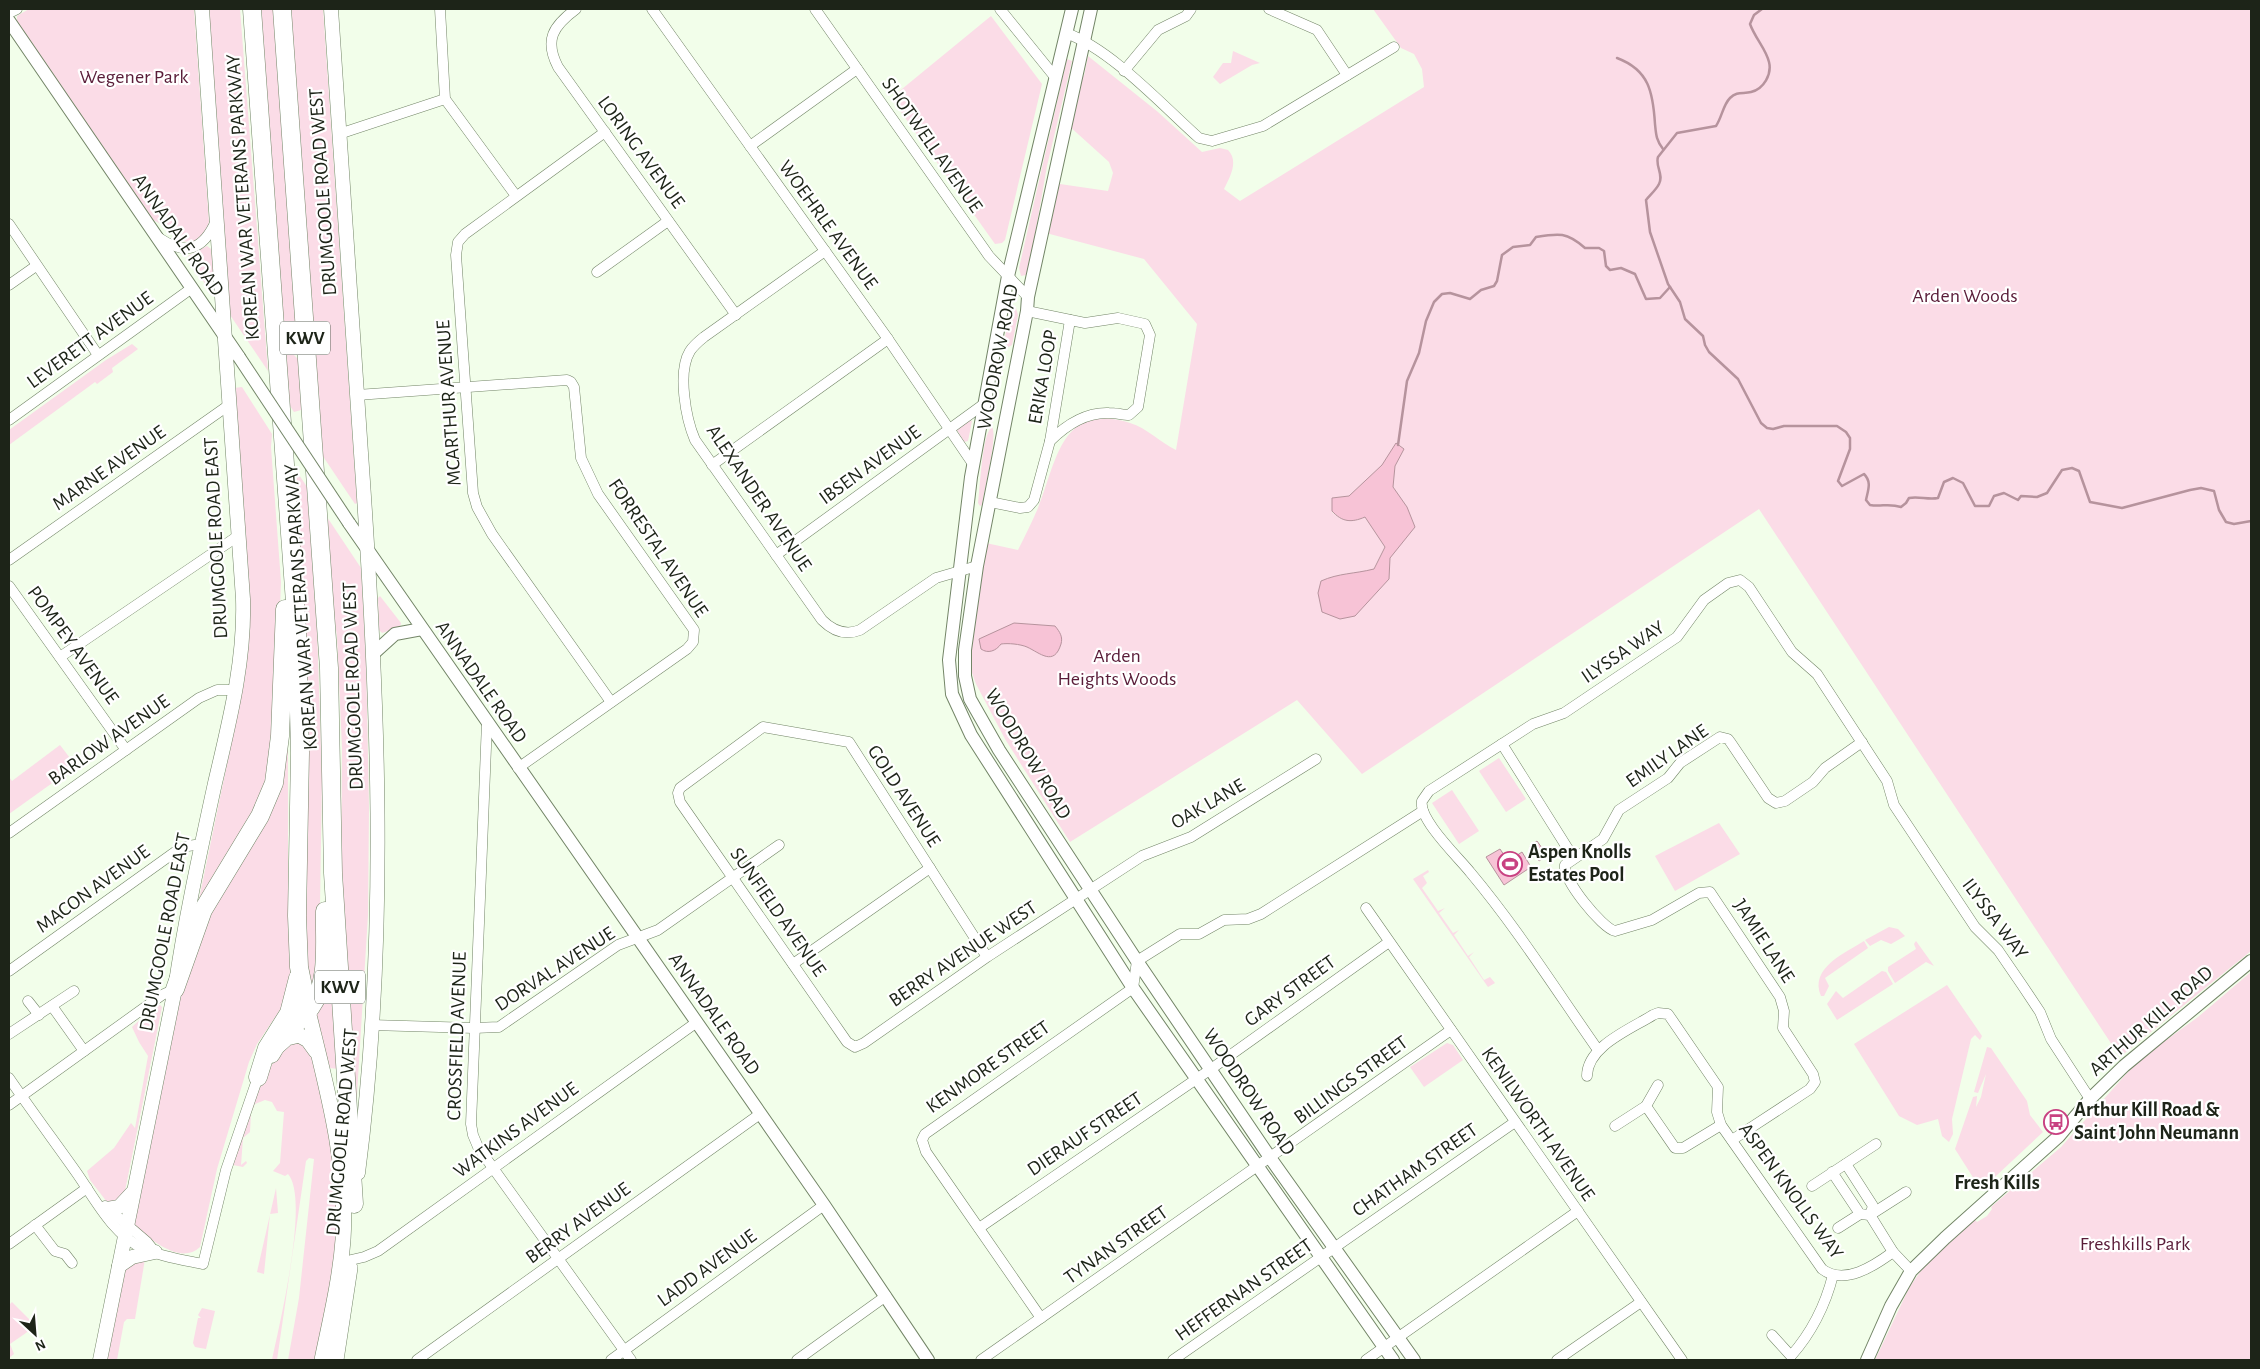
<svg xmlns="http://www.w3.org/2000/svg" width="2260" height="1369" font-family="'Alegreya Sans',sans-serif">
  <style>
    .green { fill: #fbdce7; fill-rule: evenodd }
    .water { fill: #f7c3d6; stroke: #b6939d }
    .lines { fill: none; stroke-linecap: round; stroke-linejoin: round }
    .stream { stroke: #b6939d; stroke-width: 2.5 }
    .minor-casing { stroke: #738567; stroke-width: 11 }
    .tertiary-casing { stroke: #738567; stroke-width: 14 }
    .secondary-casing { stroke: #738567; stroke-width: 15 }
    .primary-casing { stroke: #738567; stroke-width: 16 }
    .motorway-casing { stroke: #738567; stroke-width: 19 }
    .minor { stroke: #fff; stroke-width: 10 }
    .tertiary { stroke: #fff; stroke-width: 12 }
    .secondary { stroke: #fff; stroke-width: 14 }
    .primary { stroke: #fff; stroke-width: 15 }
    .motorway { stroke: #fff; stroke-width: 18 }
    .tertiary-bridge-casing { stroke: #738567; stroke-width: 14; stroke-linecap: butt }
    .tertiary-bridge { stroke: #fff; stroke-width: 12 }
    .labels { text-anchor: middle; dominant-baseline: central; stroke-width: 4.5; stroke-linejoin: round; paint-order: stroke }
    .shield { fill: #fff; stroke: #61665d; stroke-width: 1 }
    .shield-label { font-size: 19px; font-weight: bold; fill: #1d2418 }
    .park-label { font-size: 20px; fill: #591c38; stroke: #fff }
    .street-label { font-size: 20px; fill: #1d2418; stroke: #fff }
    .poi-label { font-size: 20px; font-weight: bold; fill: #1d2418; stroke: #fff; text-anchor: start }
    .neighbourhood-label { font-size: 21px; font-weight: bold; fill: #1d2418; stroke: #fff }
  </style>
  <rect width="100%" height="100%" fill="#f2feea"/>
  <g class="green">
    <path d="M29,9H194L209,222L205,235L192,242L178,241L167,227L153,220L17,22V16Z"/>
    <path d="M209,9H240L268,371L230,315Z"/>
    <path d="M256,9H274L297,339L293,343H289L284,337Z"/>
    <path d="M290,9H323L357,503L355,504L318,449Z"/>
    <path d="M1373,9H2251V951L2120,1057L1759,509L1362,774L1297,700L1070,842L1005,739L976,684L970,667L974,616L986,543L1018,550C1025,536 1032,522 1038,508C1057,461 1061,401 1130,423C1147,428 1161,443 1176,450L1197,324L1144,259L1046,233L1053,183L1108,191L1113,173L1109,162L1068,125L1080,76H1084L1088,56L1158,112L1202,152L1220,148L1228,150C1239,161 1230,177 1224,189L1240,201L1424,87L1422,69L1414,54L1401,48ZM1396,444L1404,449L1395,466L1393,487L1407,507L1390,558L1389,579L1336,574L1354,575L1374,569L1385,547L1365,517C1352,523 1342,522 1332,512V498L1349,496L1382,465Z"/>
    <path d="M991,16L1042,84L1005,240L1002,243L995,244L891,98Z"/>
    <path d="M1233,51L1260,63L1252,65L1220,84L1213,77L1223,63H1231Z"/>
    <path d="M1067,59L1072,61L1047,166L1029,269L1026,275L1021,276L1019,268Z"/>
    <path d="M207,246L211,249L214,281L205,284L188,256Z"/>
    <path d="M1011,307L1016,308L1018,315L1012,345L1005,349L1003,347Z"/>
    <path d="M132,344L138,349L112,368L113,372L97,384L95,382L9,445V430L106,360Z"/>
    <path d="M286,354L294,355L300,361L302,406L301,410L294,412L285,398L284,357Z"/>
    <path d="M242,387L272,434L271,447L281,582L274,758L258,807L198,904L244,682L248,643L234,388Z"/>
    <path d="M968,419L972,421L968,441L964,442L957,430Z"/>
    <path d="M992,427C998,435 984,491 982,505L980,506L978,503C980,489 982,433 992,427Z"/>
    <path d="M286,455L307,487L317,630L322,778L319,969L309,997Z"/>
    <path d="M323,511L361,568L366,659L369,808L368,915L355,1127L341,878L342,748L337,637L325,548Z"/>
    <path d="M380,596L401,623L400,627L382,633L379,630L378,598Z"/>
    <path d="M288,738V924L292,977L284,1004L257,1044L249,1062L217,1169L200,1247C180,1266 149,1238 134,1225L184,972Z"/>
    <path d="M60,745L76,766L9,814V777L12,781Z"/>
    <path d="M1499,758L1526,799L1506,812L1479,771Z"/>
    <path d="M1452,790L1479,831L1459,844L1432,803Z"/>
    <path d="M1719,823L1740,854L1675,891L1655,856Z"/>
    <path d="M1428,870L1429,872L1423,876L1427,883L1422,888L1438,911L1445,908L1439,913L1453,933L1459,930L1454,935L1468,956L1474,952L1469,957L1484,980L1490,977L1495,983L1488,987L1413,879Z"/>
    <path d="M1889,927L1898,929L1905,936L1891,944L1881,940L1870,946L1865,940Z"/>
    <path d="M1864,941L1868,948L1825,978L1829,986L1824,996H1821C1809,968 1845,953 1864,941Z"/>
    <path d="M1916,941L1934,966L1926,962L1895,983L1888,971V967L1916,949L1914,944Z"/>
    <path d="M1882,971L1886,972L1893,984L1837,1020L1827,1004L1836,991L1843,998Z"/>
    <path d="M2251,972V1360H1875L1909,1288L1920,1272L1937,1253L1975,1220L1977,1222L1987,1216L1992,1209L1991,1207L2061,1147L2128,1072L2147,1054L2198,1017Z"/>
    <path d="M333,983L338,1069L330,1068L312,1012L328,991L330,992Z"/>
    <path d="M1947,985L1982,1036L1980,1040L1975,1035L1971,1039L1952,1119L1953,1134L1949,1142L1942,1136L1938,1119L1917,1125L1899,1116L1854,1044Z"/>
    <path d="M156,1005H160L162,1007L124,1196L122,1200L107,1202L90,1180L87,1171L114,1148L131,1123L135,1128L148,1056L139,1042L132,1027Z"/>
    <path d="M292,1039L310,1049L331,1131L337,1175V1246L316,1360H288L299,1298L314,1159L309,1158L306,1161L277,1360H272C279,1326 310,1199 288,1174L285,1176L273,1171L280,1163L284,1112L277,1111L272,1102L265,1100L255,1104L251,1113L250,1132L243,1138L241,1165L246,1161L247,1163L243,1167L233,1165C246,1123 260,1070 292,1039Z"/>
    <path d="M1447,1043L1453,1045L1463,1060L1424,1087L1410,1067Z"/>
    <path d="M1987,1047L1991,1048L2027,1101L2030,1115L2043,1132L1981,1190L1955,1149L1973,1097L1977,1096L1976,1107L1981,1097L1986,1074L1978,1093L1974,1092Z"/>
    <path d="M276,1188L278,1213L270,1214L264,1274L257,1272Z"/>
    <path d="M145,1259L135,1319H127L124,1322L117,1360H105L125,1264Z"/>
    <path d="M12,1302L36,1326L10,1344L14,1354L9,1358V1305Z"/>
    <path d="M202,1308L215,1311L206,1349L195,1347L193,1343L198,1318H201L198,1315Z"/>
  </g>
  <g class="water">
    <path d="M1396,443L1404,449L1395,466L1393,487L1407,507L1415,527L1390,558L1389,579L1355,616L1340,619L1322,612L1318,593L1321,581C1339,573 1354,574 1374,569L1385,547L1365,517C1351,523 1342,522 1332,511V498L1349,496L1382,465Z"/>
    <path d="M1014,623L1055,626C1060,632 1063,637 1061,644C1054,667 1040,653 1027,647C1020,644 1008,643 1001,644C996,651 988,654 981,649L979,639Z"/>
    <path d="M1537,841L1547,855L1539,861L1530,846Z"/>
    <path d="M1500,849L1508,861L1522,852L1531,867L1504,885L1486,857Z"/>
  </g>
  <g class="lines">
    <g class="stream">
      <path d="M1762,9L1754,15L1750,24C1755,38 1766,49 1769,62C1772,74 1764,89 1751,92C1743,94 1737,91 1730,98C1723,105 1722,117 1716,126L1677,133L1658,157C1655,166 1664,175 1659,184C1656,190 1650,195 1646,200L1650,232L1668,284L1680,302L1685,319L1703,336L1705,345L1709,352L1738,379L1761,423L1767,428L1773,429L1784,426H1837L1846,432L1850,438V449L1838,481L1842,486L1864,474C1872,482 1868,490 1866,500L1870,505C1881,507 1889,503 1901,507L1906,503L1909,498C1919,496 1928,500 1938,498L1944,482L1953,478L1963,483L1975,506H1989L1994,496L2004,493L2018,500L2021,496L2037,497L2047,493L2062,470L2072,468L2079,471L2090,502L2122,508L2190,490L2201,488L2214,491L2219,510L2226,522L2234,524L2251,521"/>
      <path d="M1617,58C1649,70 1653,92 1655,124C1656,134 1656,140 1663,149"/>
      <path d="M1398,445L1407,381L1419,353L1426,321L1434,302L1442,294L1450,293L1470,299L1481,290L1494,286L1497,281L1502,255L1513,247L1530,245L1536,237C1559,233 1567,232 1585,248H1599L1604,251L1606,266L1610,270L1621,268L1635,274L1646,299L1660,298L1670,287"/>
    </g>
    <defs>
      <g id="minor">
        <path d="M440,9L445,99L516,196"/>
        <path d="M576,9C553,26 544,40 558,67L736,315"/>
        <path d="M652,9L888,339L973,464"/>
        <path d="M815,9L989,256L1028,297"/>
        <path d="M1000,9L1055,77"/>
        <path d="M1269,9L1317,30L1347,75"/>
        <path d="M9,13L17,9"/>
        <path d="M1066,33C1112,50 1162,105 1199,138L1212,141L1263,126L1394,47"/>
        <path d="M1124,71L1158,30L1186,16L1191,9"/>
        <path d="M605,132L465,234L458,242L456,255L473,493L477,507L492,534L611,702"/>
        <path d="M339,134L445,99"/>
        <path d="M750,146L857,69"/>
        <path d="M9,224L98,355"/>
        <path d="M159,238C186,256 203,250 216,221"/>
        <path d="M825,251L704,337C699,341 694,345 690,351C677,372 686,419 695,440L822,620C833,631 845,636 860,630L936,578L977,566"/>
        <path d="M597,272L668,221"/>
        <path d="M9,285L36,266"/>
        <path d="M357,395L567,380L571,382L574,387L581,458L598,494L694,630L693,642L687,649L518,768"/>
        <path d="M9,420L192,288"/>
        <path d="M1050,441L1070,320"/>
        <path d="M712,465L888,339"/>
        <path d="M990,502L1020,508L1028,507L1034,500L1050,441C1066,425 1086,412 1109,413C1116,413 1123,415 1129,415L1138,407L1150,335L1145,324L1118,318L1085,323L1027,311"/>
        <path d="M776,555L984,404"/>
        <path d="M9,560L229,405"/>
        <path d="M9,586L126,750"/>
        <path d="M60,657L238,536"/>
        <path d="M487,722L471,1124L473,1135L478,1147L493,1168L631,1360"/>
        <path d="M1502,744L1573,857"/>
        <path d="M9,833L199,698L217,690H236"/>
        <path d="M1366,908L1682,1360"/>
        <path d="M987,957L849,742L763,727L680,788L678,793L680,802L847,1042L855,1047L864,1043L987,957L1142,856L1191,837L1316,759"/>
        <path d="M793,964L930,868"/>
        <path d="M9,971L175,852L188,846L202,844"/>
        <path d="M28,1001L39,1015"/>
        <path d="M52,1006L84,1051"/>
        <path d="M371,1025L474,1028L499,1027L618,945L658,930L779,845"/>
        <path d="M9,1034L74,991"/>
        <path d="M1598,1050C1556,990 1517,928 1470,872C1459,858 1418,819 1422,801L1429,791L1533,724L1564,713L1677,637L1704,600L1728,583L1740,580L1749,587L1792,652L1817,674L1887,781L1894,805L1975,927L1998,950L2022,985L2040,1012L2051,1039L2090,1099"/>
        <path d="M1587,1076C1587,1046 1631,1029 1653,1015L1658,1013L1668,1014L1718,1087L1717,1112L1721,1125L1822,1269C1844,1286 1874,1266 1893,1252"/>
        <path d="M9,1078C31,1110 54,1141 76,1172C95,1199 112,1234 144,1249C162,1257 183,1260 203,1264L226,1170L258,1077"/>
        <path d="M9,1105L162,995L175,989"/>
        <path d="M1646,1106L1675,1148H1683L1721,1125"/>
        <path d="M1615,1126L1646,1106L1658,1085"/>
        <path d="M1732,1140L1810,1089L1815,1082L1813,1074L1783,1028L1784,1011L1780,997L1710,892L1699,893L1652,920L1615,931C1602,928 1562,879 1565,865L1603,839L1619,810L1668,778L1680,763L1720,737L1728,739L1731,743L1768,798L1776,803L1785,801L1813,782L1825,768L1862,742"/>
        <path d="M1846,1164L1873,1206L1870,1215"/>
        <path d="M1832,1172L1860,1214L1870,1215L1906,1192"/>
        <path d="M1812,1186L1876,1144"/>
        <path d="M105,1206L147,1242L155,1252"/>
        <path d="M1870,1215L1893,1252L1911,1271"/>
        <path d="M35,1225L55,1251L65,1254L72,1263"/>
        <path d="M979,1228L1211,1069L1389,942"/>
        <path d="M1838,1228L1860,1214"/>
        <path d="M9,1244L87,1188"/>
        <path d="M351,1260L364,1257L378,1251L697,1022"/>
        <path d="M1041,1318L926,1152L922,1140L925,1134L1133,988L1137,961L1180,934H1199L1224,920L1248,919L1261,914L1423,811"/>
        <path d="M1772,1335L1791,1356C1812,1332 1825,1307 1833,1275"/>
        <path d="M417,1360L760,1114"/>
        <path d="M611,1360L824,1205"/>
        <path d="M797,1360L886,1296"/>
        <path d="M981,1360L1451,1030"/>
        <path d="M1173,1360L1515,1122"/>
        <path d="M1366,1360L1578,1211"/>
        <path d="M1557,1360L1641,1302"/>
      </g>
      <g id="tertiary">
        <path d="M1072,9L1008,276L971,477L949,660L952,694L971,735L1133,988L1393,1360"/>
        <path d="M1091,9L1028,297L1027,311L977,566L965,650V676L970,699L999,750L1137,961L1271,1159L1414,1360"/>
        <path d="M9,21L239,357"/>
        <path d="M349,523L824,1205L928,1360"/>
        <path d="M374,653L395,634L422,629"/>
        <path d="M1867,1360L1891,1306L1911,1271L1945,1238L2059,1136L2090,1099L2124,1066L2251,961"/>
      </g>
      <g id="secondary">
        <path d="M331,9C341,157 351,305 361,453C378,693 389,934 358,1173"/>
        <path d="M107,1209L119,1207L132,1193"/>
        <path d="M119,1266L132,1257L155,1252"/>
        <path d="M100,1360L175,989C185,920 200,852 215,783C229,723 245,662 243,599L202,9"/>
      </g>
      <g id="primary">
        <path d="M308,1011C326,1086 348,1161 343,1240C340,1280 330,1321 322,1360"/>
        <path d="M279,1045L287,1038L299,1035L308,1040L316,1051"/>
        <path d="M336,1360L350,1268"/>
      </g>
      <g id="motorway">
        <path d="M252,9L297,630L300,753L297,916L299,967L308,1011"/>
        <path d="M282,9L329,668L333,873L354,1204"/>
        <path d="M175,989L203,910L260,816L274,783L280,736L285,609"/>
        <path d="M271,1054C281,1034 299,1024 311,1007C330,981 324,941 325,911"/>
        <path d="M258,1077L267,1048L289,1013L298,978"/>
      </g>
    </defs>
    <use href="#minor" class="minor-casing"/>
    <use href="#tertiary" class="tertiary-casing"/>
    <use href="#secondary" class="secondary-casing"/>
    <use href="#primary" class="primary-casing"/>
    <use href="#motorway" class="motorway-casing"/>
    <use href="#minor" class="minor"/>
    <use href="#tertiary" class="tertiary"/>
    <use href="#secondary" class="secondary"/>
    <use href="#primary" class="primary"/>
    <use href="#motorway" class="motorway"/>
    <defs>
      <path id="tertiary-bridge" d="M239,357L349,523"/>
    </defs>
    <use href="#tertiary-bridge" class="tertiary-bridge-casing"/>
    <use href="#tertiary-bridge" class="tertiary-bridge"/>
  </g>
  <defs>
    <symbol id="stadium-ring" viewBox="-11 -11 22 22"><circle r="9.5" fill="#fff" stroke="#c84181" stroke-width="1.5"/><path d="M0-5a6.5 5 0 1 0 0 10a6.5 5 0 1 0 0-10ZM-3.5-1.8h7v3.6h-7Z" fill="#c84181"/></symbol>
    <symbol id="bus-ring" viewBox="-11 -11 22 22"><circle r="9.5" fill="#fff" stroke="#c84181" stroke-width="1.5"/><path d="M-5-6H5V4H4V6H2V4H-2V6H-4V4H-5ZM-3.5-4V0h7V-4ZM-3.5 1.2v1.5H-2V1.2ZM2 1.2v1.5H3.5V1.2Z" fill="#c84181"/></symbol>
  </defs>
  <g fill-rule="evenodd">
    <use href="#stadium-ring" x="1496" y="850" width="28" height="28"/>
    <use href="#bus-ring" x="2042" y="1108" width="28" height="28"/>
  </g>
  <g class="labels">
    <g class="shield">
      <rect x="280" y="321.5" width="50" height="33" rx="4"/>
      <rect x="315" y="970.5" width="50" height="33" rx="4"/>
    </g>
    <g class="shield-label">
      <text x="305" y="338">KWV</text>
      <text x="340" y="987">KWV</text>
    </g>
    <g class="park-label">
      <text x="134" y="77">Wegener Park</text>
      <text x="1965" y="296">Arden Woods</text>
      <text x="1117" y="656">Arden<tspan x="1117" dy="23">Heights Woods</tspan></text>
      <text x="2135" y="1244">Freshkills Park</text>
    </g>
    <g class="street-label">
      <text transform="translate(932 145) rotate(55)">SHOTWELL AVENUE</text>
      <text transform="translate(641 152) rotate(54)">LORING AVENUE</text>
      <text transform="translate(323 192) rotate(-94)">DRUMGOOLE ROAD WEST</text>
      <text transform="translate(243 197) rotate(-94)">KOREAN WAR VETERANS PARKWAY</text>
      <text transform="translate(828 225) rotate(54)">WOEHRLE AVENUE</text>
      <text transform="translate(178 235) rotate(55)">ANNADALE ROAD</text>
      <text transform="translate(90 340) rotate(-36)">LEVERETT AVENUE</text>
      <text transform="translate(998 357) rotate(-79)">WOODROW ROAD</text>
      <text transform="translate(1043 377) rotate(-80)">ERIKA LOOP</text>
      <text transform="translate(449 403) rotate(-94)">MCARTHUR AVENUE</text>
      <text transform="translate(870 465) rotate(-36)">IBSEN AVENUE</text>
      <text transform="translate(109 468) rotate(-35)">MARNE AVENUE</text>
      <text transform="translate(759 498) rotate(56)">ALEXANDER AVENUE</text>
      <text transform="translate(216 538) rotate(-93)">DRUMGOOLE ROAD EAST</text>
      <text transform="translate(658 548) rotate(56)">FORRESTAL AVENUE</text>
      <text transform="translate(301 607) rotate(-94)">KOREAN WAR VETERANS PARKWAY</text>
      <text transform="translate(73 645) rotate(54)">POMPEY AVENUE</text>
      <text transform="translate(1623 652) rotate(-34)">ILYSSA WAY</text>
      <text transform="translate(481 682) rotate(55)">ANNADALE ROAD</text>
      <text transform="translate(353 686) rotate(-92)">DRUMGOOLE ROAD WEST</text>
      <text transform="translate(109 740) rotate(-35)">BARLOW AVENUE</text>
      <text transform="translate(1028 754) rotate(59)">WOODROW ROAD</text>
      <text transform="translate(1667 756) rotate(-35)">EMILY LANE</text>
      <text transform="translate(904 796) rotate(57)">GOLD AVENUE</text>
      <text transform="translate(1208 804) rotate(-30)">OAK LANE</text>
      <text transform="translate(93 889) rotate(-36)">MACON AVENUE</text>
      <text transform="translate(778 912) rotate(55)">SUNFIELD AVENUE</text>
      <text transform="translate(1995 919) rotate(53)">ILYSSA WAY</text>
      <text transform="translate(165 932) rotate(-79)">DRUMGOOLE ROAD EAST</text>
      <text transform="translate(1764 941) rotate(57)">JAMIE LANE</text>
      <text transform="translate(963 954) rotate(-34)">BERRY AVENUE WEST</text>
      <text transform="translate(555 969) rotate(-33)">DORVAL AVENUE</text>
      <text transform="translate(1290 991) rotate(-36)">GARY STREET</text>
      <text transform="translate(714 1014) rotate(55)">ANNADALE ROAD</text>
      <text transform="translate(2151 1021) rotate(-41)">ARTHUR KILL ROAD</text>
      <text transform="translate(457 1036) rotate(-88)">CROSSFIELD AVENUE</text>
      <text transform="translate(988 1067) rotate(-35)">KENMORE STREET</text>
      <text transform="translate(1351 1080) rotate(-36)">BILLINGS STREET</text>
      <text transform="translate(1249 1092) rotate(56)">WOODROW ROAD</text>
      <text transform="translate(1538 1124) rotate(55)">KENILWORTH AVENUE</text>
      <text transform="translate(516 1130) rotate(-36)">WATKINS AVENUE</text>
      <text transform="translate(342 1132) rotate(-85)">DRUMGOOLE ROAD WEST</text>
      <text transform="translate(1085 1134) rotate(-34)">DIERAUF STREET</text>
      <text transform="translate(1415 1170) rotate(-35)">CHATHAM STREET</text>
      <text transform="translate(1791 1191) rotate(54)">ASPEN KNOLLS WAY</text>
      <text transform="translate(578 1223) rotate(-36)">BERRY AVENUE</text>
      <text transform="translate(1116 1245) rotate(-35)">TYNAN STREET</text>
      <text transform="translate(707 1268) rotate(-36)">LADD AVENUE</text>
      <text transform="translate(1244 1290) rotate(-35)">HEFFERNAN STREET</text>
    </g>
    <g class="poi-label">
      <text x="1528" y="852">Aspen Knolls<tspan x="1528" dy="23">Estates Pool</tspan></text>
      <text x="2074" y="1110">Arthur Kill Road &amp;<tspan x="2074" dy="23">Saint John Neumann</tspan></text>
    </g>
    <g class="neighbourhood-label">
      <text x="1997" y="1182">Fresh Kills</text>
    </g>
  </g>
  <rect width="2260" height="1369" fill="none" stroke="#1d2418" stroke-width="20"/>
  <g transform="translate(35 1334) rotate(154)" stroke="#ffffff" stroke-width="4" paint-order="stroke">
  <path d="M0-4L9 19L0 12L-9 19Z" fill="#1d2418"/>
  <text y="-8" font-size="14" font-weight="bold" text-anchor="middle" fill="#1d2418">N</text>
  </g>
</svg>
